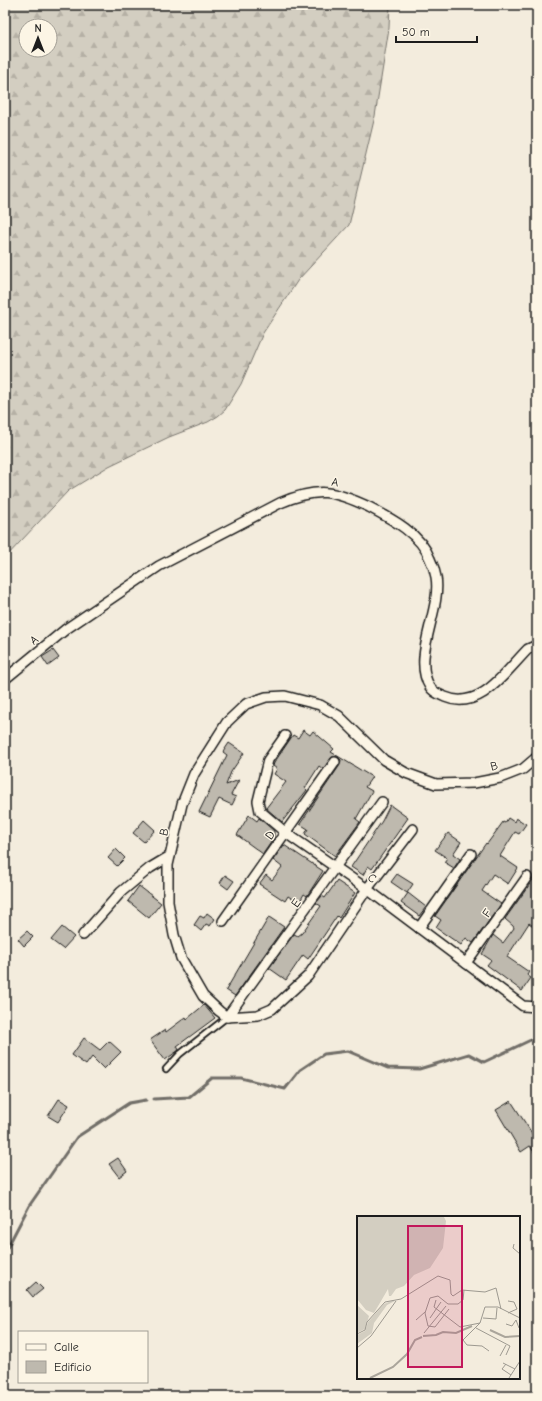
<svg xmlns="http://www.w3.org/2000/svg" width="542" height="1401" font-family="'Comic Neue',sans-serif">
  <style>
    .forest { fill: url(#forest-firs); stroke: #78756e; fill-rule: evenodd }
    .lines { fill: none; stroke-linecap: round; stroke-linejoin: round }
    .stream { stroke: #716e68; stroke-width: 3 }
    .building { fill: #beb9ae; stroke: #1c1c1c }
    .service-casing { stroke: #1c1c1c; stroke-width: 8 }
    .minor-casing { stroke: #1c1c1c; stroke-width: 12 }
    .service { stroke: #fcf5e5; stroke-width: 4.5 }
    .minor { stroke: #fcf5e5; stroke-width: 9 }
    .labels { text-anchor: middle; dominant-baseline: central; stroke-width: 3; stroke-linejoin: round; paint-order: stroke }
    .street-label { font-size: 12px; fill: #1c1c1c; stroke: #fcf5e5 }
    .inset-river { fill: none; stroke: #aaa59b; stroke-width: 2 }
    .inset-road { fill: none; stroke: #9d9990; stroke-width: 1 }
    .view { fill: #c2185b; fill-opacity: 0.15; stroke: #c2185b; stroke-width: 2 }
    .inset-edge { fill: none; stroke: #1c1c1c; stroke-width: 2 }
  </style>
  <defs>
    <pattern id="forest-firs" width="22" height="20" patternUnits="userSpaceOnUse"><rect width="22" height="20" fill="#d3cec1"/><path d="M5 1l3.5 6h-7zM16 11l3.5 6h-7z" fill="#b5b0a5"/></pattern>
  </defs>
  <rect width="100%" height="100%" fill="#f3ecdd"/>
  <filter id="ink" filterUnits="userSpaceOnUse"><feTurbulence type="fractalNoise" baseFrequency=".025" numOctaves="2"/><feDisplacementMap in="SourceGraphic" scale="8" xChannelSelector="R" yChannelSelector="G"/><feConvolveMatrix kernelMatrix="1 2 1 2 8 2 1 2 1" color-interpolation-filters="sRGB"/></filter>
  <g filter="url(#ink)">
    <path class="forest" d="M5,5H390L389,28L375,116L349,225L298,280L263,333L241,384L225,410L218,416L208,422L169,437L109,466L68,491L5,558ZM26,26H50V50H26Z"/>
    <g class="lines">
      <g class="stream">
        <path d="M154,1099L189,1097L212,1078H241L285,1089L300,1070L324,1054L348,1051L388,1068L419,1069L469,1054L484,1062L537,1037"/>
        <path d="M5,1252L29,1206L77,1137L129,1103L146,1100"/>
      </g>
    </g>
    <g class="building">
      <path d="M53,650L59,658L48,666L42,657Z"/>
      <path d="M303,730L310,735L313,731L334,749L331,752L372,777L365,787L372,791L356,819L360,822L335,856L305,834L308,829L300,824L340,765L341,760L338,757H332L323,769L319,766L305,788L307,790L282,822L266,808L286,782L274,774L277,769L273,766L274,763L293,735L298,738Z"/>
      <path d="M229,743L244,753L231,772L226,785L239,780L231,795L236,797L232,805L219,799L210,817L199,812L227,755L223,752Z"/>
      <path d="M390,805L408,818L372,869L368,866L363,875L351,867L382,821Z"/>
      <path d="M249,815L257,821L259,818L274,831V838L263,854L237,835Z"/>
      <path d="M508,818L514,822L516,818L526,824L519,834L515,832L500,856L518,868L508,884L493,874L482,891L501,904L473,943L466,938L461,945L436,928L441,920L435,916L486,843L487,844L503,822L505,823Z"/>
      <path d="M144,820L155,830L144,842L133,833Z"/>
      <path d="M448,833L461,842L453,854L460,859L454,868L444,862L447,858L435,850Z"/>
      <path d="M284,845L323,871L307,896L304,894L299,903L288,896L285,901L259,884L266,875L272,880L282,867L273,860Z"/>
      <path d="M116,849L125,858L117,866L108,858Z"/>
      <path d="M397,874L413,884L407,893L391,882Z"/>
      <path d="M537,874V929L529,923L507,957L529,972L527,975L531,978L522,991L487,965L491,960L482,954L493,935L503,943L514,928L513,926L505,919Z"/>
      <path d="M225,875L234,881L228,889L220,883Z"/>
      <path d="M337,881L355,893L339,918L337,916L308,959L303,955L286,980L269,968L294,934L298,936L302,933L321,906L316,903L322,896L325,898Z"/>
      <path d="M139,886L161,903L149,918L128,901Z"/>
      <path d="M408,893L426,907L419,916L401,903Z"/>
      <path d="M207,913L215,919L210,926L206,924L201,931L194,925L200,916L204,918Z"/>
      <path d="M269,917L284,927L235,996L226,990Z"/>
      <path d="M62,927L74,937L63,949L51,940Z"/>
      <path d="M27,931L33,937L24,946L18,939Z"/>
      <path d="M204,1005L215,1018L177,1046L179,1050L165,1060L150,1040L165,1030L166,1032L186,1017L187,1019Z"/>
      <path d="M84,1038L100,1050L109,1041L121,1052L104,1069L92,1057L86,1065L72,1055Z"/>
      <path d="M59,1099L69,1105L58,1122L48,1116Z"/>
      <path d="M511,1101L537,1141V1157L530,1146L521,1152L496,1110Z"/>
      <path d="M118,1158L127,1171L119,1177L109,1164Z"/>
      <path d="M36,1282L43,1289L33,1297L27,1290Z"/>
    </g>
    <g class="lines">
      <defs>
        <path id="service" d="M166,1069L180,1054L227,1017"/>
        <g id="minor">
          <path d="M5,679L66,629L159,566L280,503C318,487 333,490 369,507C392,519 421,534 430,559C433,565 435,571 436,577C442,610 411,657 430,687C433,692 440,695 445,697C480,712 506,671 528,649L537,645"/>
          <path d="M285,736L268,760L258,801L260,811L286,833L367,889L523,1006L537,1007"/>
          <path d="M413,829L367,889L308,976L272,1009L258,1015L227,1017L219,1011L203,996L181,958L174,935L168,902V865L182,804L194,774L227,722L246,704L266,697L285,696L320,705L339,716L384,760L406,773L436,784L474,783L500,778L523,769L537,757"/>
          <path d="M223,921L335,762"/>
          <path d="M419,928L471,854"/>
          <path d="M83,935L121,892L150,868L170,856"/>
          <path d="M466,963L527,877"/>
          <path d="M227,1017L382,802"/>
        </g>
      </defs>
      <use href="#service" class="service-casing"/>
      <use href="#minor" class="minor-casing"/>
      <use href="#service" class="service"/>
      <use href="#minor" class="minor"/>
    </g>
  </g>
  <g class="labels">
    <g class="street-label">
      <text transform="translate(335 482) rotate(8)">A</text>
      <text transform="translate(34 640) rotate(-39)">A</text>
      <text transform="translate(494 766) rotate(-15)">B</text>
      <text transform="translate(164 832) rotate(-77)">B</text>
      <text transform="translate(270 835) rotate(-54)">D</text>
      <text transform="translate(372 878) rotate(35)">C</text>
      <text transform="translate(296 903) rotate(-54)">E</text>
      <text transform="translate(487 913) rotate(-55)">F</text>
    </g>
  </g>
  <g transform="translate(357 1216)">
    <rect width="163" height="163" fill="#f3ecdd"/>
    <path d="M0,1H87L89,5L86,32L73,52L57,59L47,70L39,73L34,80H32L31,73L17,97L9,94L0,83ZM34,85H38L30,89L17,107L15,117L0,128V119L8,115L11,106L27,88ZM0,89L12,100L8,113L0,117Z" fill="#d3cec1"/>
    <path class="inset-river" d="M133,114L148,121L163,120M66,120L79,119L86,116L99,117L115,110M13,162L36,151L50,138L58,124L65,121"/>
    <path class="inset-road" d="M157,28L156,32L163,38M79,84L77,91L103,111L123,107M151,85L157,86L160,93L151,97M92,93L78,111L71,110L68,97L73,82L81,80L91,88H101L106,84L107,74M73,102L84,86M126,102L139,103L140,92M59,104L68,96M149,108L155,110L159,104L162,112M119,112L153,130L149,139M67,117L89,90M0,118L8,114L10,106L28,86L44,83L81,60L93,64L94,78L96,80L105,74L128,76L139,72L144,93M0,132L14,120L39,85M132,135L125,130L110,129L106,124L123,107L128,91H141L163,102M143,140L149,129M146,147L158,153M149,148L145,153L154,159M152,162L163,145"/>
    <path class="view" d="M51,10H105V151H51Z"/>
    <rect width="163" height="163" class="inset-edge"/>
  </g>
  <rect width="542" height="1401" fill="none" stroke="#fcf5e5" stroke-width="20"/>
  <rect x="10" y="10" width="522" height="1381" fill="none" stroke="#1c1c1c" stroke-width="1.5" filter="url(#ink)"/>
  <rect x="18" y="1331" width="130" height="52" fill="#fcf5e5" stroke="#a29e95"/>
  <rect x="26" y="1344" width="20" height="6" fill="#fcf5e5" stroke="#a29e95"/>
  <text x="54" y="1351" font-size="12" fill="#1c1c1c">Calle</text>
  <rect x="26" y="1361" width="20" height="12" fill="#beb9ae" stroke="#a29e95"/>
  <text x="54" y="1371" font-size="12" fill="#1c1c1c">Edificio</text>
  <g transform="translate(38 38)"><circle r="19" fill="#fcf5e5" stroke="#a29e95"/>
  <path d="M0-3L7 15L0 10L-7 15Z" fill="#1c1c1c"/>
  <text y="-6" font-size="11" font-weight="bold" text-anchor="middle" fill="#1c1c1c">N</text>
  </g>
  <path d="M396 36v6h81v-6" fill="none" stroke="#1c1c1c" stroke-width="2"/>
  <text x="402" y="36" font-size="12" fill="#1c1c1c" stroke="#fcf5e5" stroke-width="3" paint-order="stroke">50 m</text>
</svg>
